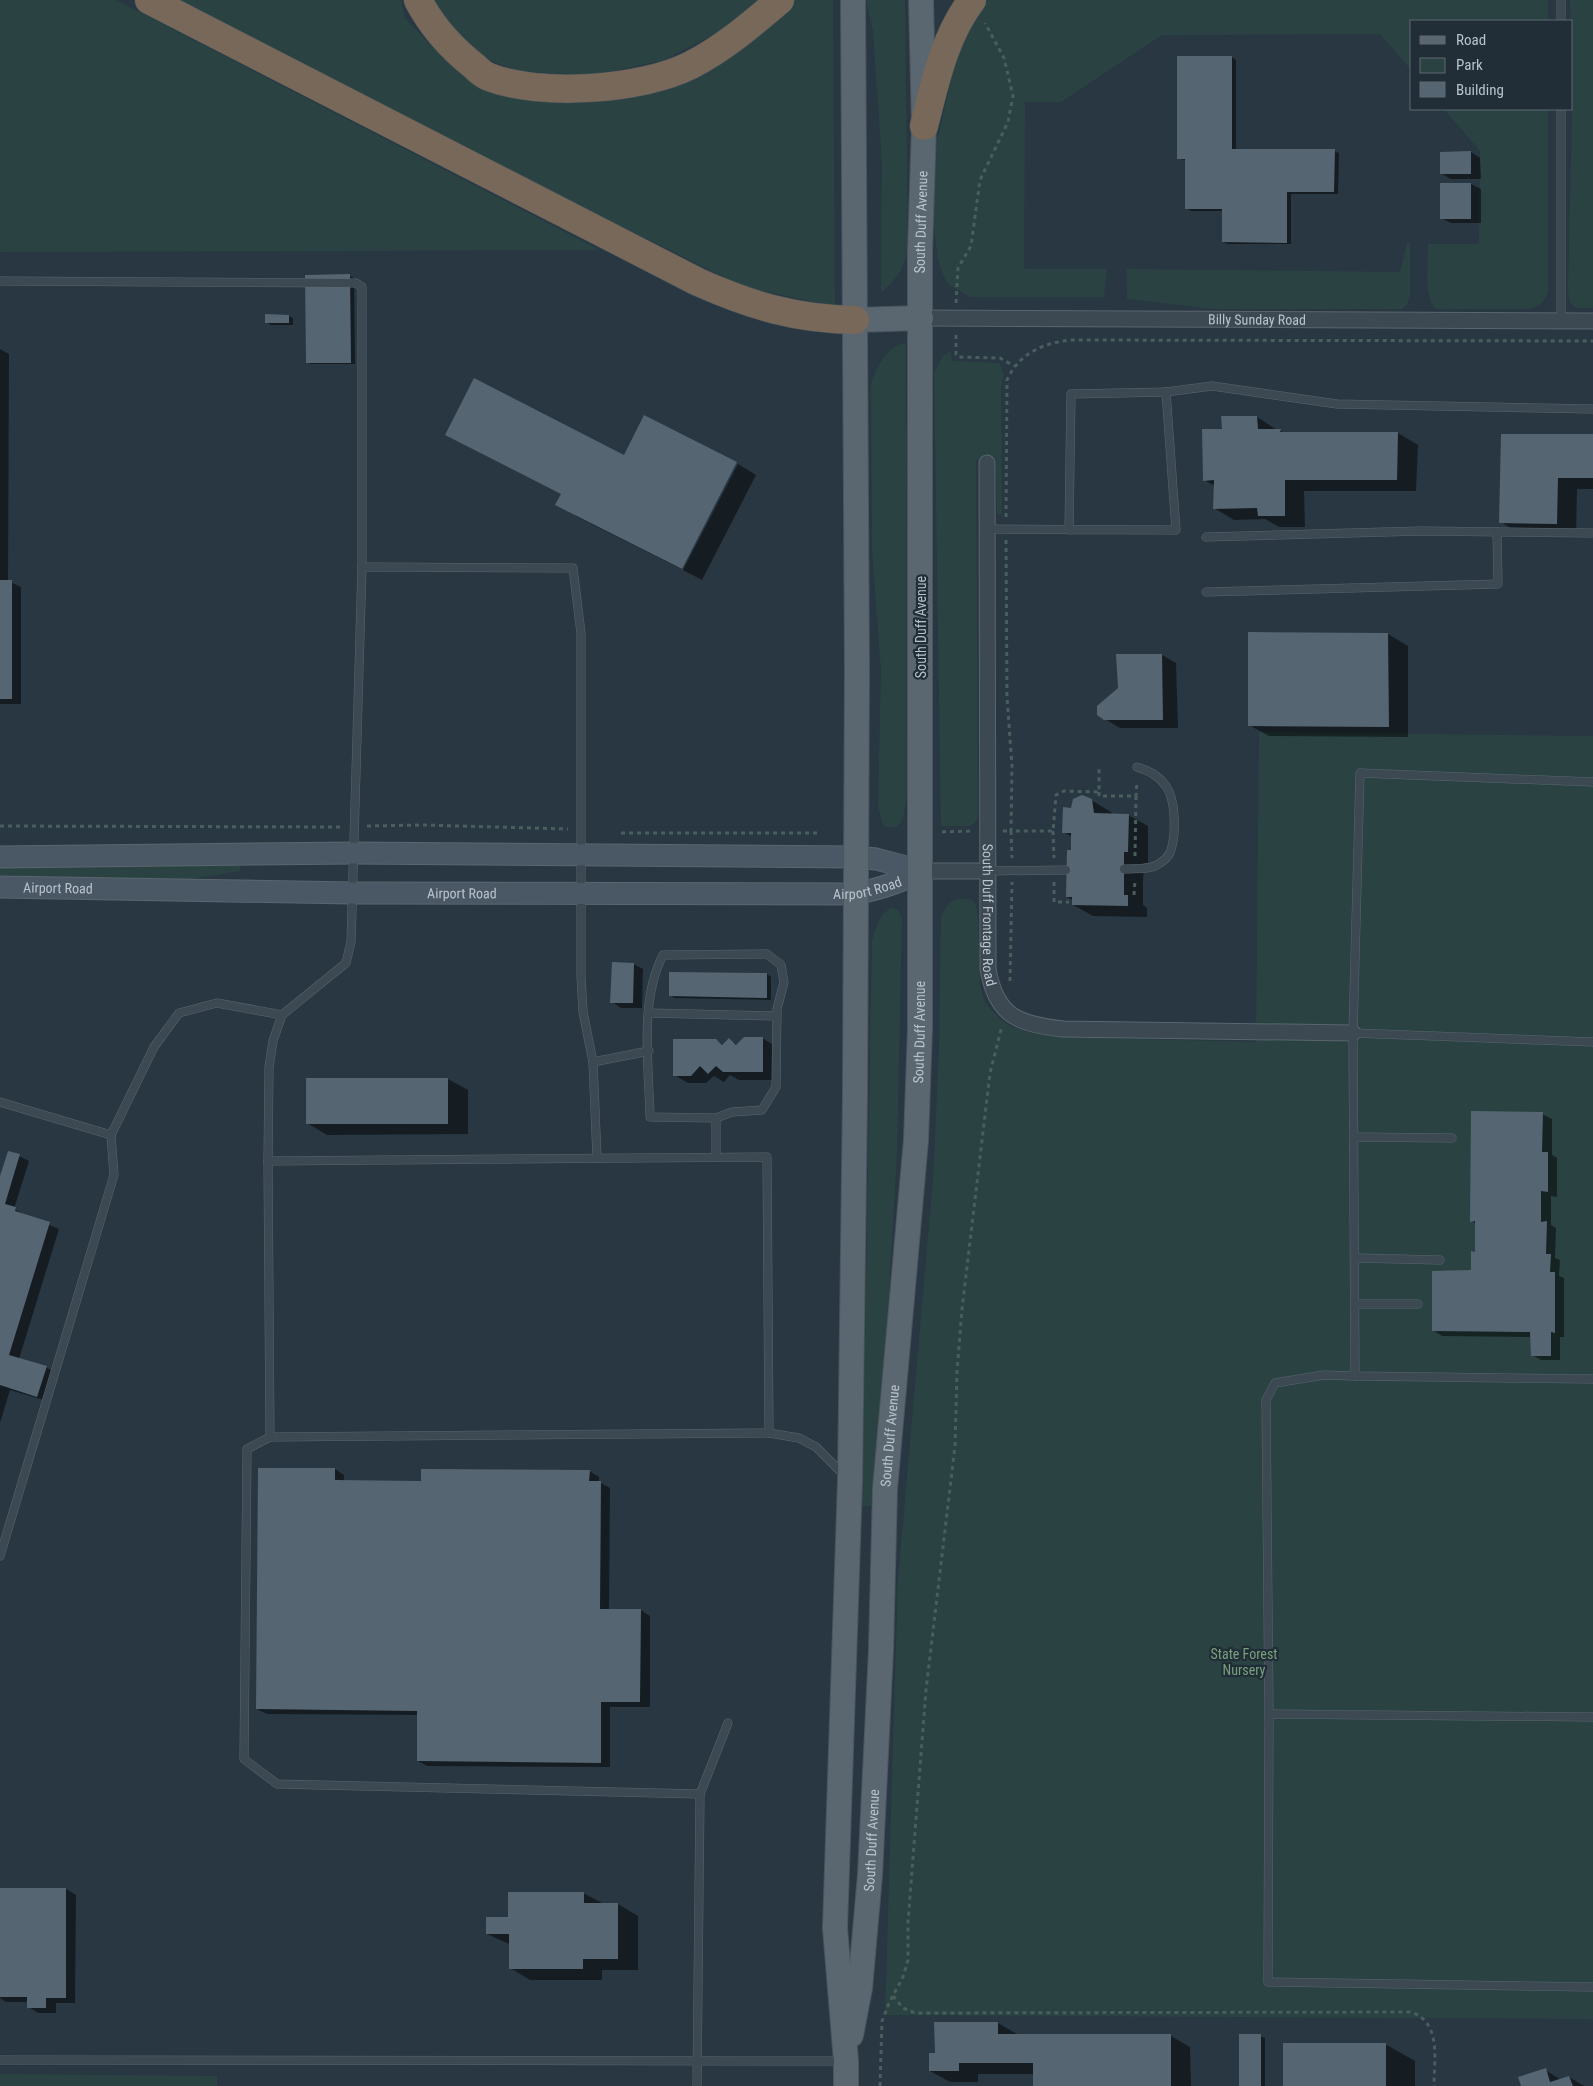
<svg xmlns="http://www.w3.org/2000/svg" width="1593" height="2086" font-family="'Roboto Condensed',sans-serif">
  <style>
    .green { fill: #2a4342 }
    .shadow { fill: #0007 }
    .building { fill: #566572 }
    .lines { fill: none; stroke-linecap: round; stroke-linejoin: round }
    .lane-casing { stroke: #5a666f; stroke-width: 9 }
    .street-casing { stroke: #5a666f; stroke-width: 17 }
    .secondary-casing { stroke: #5a666f; stroke-width: 23 }
    .primary-casing { stroke: #49545e; stroke-width: 26 }
    .highway-casing { stroke: #47535c; stroke-width: 29 }
    .path { stroke: #485f5e; stroke-width: 3; stroke-dasharray: 4 4; stroke-linecap: butt }
    .lane { stroke: #3c4852; stroke-width: 8 }
    .street { stroke: #3c4852; stroke-width: 15 }
    .secondary { stroke: #4a5865; stroke-width: 21 }
    .primary { stroke: #5a6771; stroke-width: 24 }
    .highway { stroke: #776859; stroke-width: 28 }
    .labels { text-anchor: middle; dominant-baseline: central; stroke-width: 4.5; stroke-linejoin: round; paint-order: stroke }
    .street-label { font-size: 14px; fill: #b9c3cc; stroke: #212d37 }
    .park-label { font-size: 14px; fill: #78a17c; stroke: #212d37 }
  </style>
  <rect width="100%" height="100%" fill="#283742"/>
  <g class="green">
    <path d="M0,0H116L600,250L0,252Z"/>
    <path d="M174,0H401L405,18L443,58L486,88L595,100L790,0H833L835,305L818,303L744,287L492,162Z"/>
    <path d="M430,0H758L729,27L664,60L595,75L521,72L483,58L450,33Z"/>
    <path d="M866,0H905L908,250C903,269 897,280 881,292L882,163L873,31Z"/>
    <path d="M988,0H1548V21H1412V71L1380,34L1162,35L1061,102H1025L1024,269H1107L1104,297H970L948,284L943,274L938,260L934,227V163L938,137L955,62L970,28Z"/>
    <path d="M1570,0H1593V308H1576L1570,302L1568,292L1572,109Z"/>
    <path d="M1444,109H1548V292C1544,303 1539,306 1528,309H1436C1423,298 1428,261 1428,244H1479L1480,151Z"/>
    <path d="M1407,243H1410V295L1407,305L1402,309H1213L1127,299L1126,269L1400,272Z"/>
    <path d="M904,343L906,344L907,795L903,820L896,827H884L878,807L881,671L872,550L871,384C876,368 886,348 904,343Z"/>
    <path d="M951,351L952,361L999,363L1004,374L1001,386L1002,514H997L996,459L976,460L978,815L975,823L970,826H941L934,373L943,356Z"/>
    <path d="M1259,732L1593,736V2019L885,2015L898,1579L933,1180L939,1049L941,917C948,901 954,896 972,900L976,906L978,917L980,985L985,1003L1000,1019L1012,1027L1031,1033L1064,1037L1256,1042Z"/>
    <path d="M80,865L240,866V871L190,879H82L0,875V868Z"/>
    <path d="M892,908L898,910L902,917L897,1151L887,1330L871,1506H862L872,941C876,929 879,913 892,908Z"/>
    <path d="M0,2074L217,2076V2086H0Z"/>
  </g>
  <g class="shadow">
    <path d="M1178,57H1232L1236,60V150L1334,151L1339,153L1338,194H1291V244H1228L1223,242L1224,211H1191L1186,208L1187,161L1178,158Z"/>
    <path d="M1471,152L1480,158L1481,179H1451L1442,174Z"/>
    <path d="M1441,184H1471L1481,189V223H1451L1441,218Z"/>
    <path d="M307,276H350L354,278L355,364H311L307,362Z"/>
    <path d="M289,316L293,318V325H271L266,322Z"/>
    <path d="M0,349L9,354L8,581L21,587V704H0Z"/>
    <path d="M1257,417L1277,430L1286,433H1398L1418,445L1416,491H1304L1305,527H1279L1265,519L1234,520L1214,508L1215,486L1204,480L1223,430Z"/>
    <path d="M1593,436V489H1577L1576,534H1520L1501,522Z"/>
    <path d="M735,463L681,569L576,516Z"/>
    <path d="M738,464L756,475L702,580L683,570Z"/>
    <path d="M1388,634L1408,646V737L1269,736L1249,725Z"/>
    <path d="M1162,655L1176,663L1178,728H1120L1105,719Z"/>
    <path d="M1091,800L1111,812L1112,814L1128,815L1148,826V863H1144L1143,881V905L1147,908V917L1093,916L1073,905V900L1067,897L1072,837L1064,832L1072,809Z"/>
    <path d="M633,964L643,969L642,1008H621L612,1002Z"/>
    <path d="M670,973L767,974L771,977V1000L674,998L670,995Z"/>
    <path d="M762,1038L777,1047V1080H739L730,1075L724,1082L714,1076L706,1083H688L674,1075L715,1040L724,1045L729,1040L738,1045Z"/>
    <path d="M448,1079L468,1090V1134L327,1135L307,1123Z"/>
    <path d="M1542,1114L1552,1119V1155L1557,1158V1197L1551,1196V1225L1556,1228L1555,1258L1560,1260L1559,1276L1564,1278V1337H1560V1360H1541L1532,1355V1337L1442,1336L1433,1330L1472,1272L1476,1253V1224L1472,1221Z"/>
    <path d="M19,1156L29,1161L14,1209L25,1215L59,1229L19,1359L46,1367L56,1373L47,1401L10,1390L0,1423V1180Z"/>
    <path d="M335,1469L344,1475V1482H422L589,1471L599,1477V1482L610,1488L609,1610H641L650,1616V1707H610V1767L427,1766L418,1761V1715L267,1714L257,1709Z"/>
    <path d="M0,1889H66L76,1895L75,2003H56V2013H38L29,2007V2002H6L0,1998Z"/>
    <path d="M583,1893L604,1904H618L638,1916V1970H602V1980H530L510,1968L511,1945L487,1934L509,1918Z"/>
    <path d="M998,2023L1017,2034L1171,2036L1190,2047L1191,2086H1035L1034,2074H978V2082H950L930,2071L936,2055Z"/>
    <path d="M1260,2036L1265,2038V2086H1240Z"/>
    <path d="M1385,2044L1415,2061V2086H1284Z"/>
    <path d="M1545,2070L1561,2080L1569,2077L1584,2086H1522Z"/>
  </g>
  <g class="building">
    <path d="M1177,56H1232V149H1335L1334,192H1287V243L1222,242V209H1185V159H1177Z"/>
    <path d="M1471,151V174H1440V152Z"/>
    <rect x="1440" y="183" width="31" height="36"/>
    <path d="M350,274L351,363H306L305,275Z"/>
    <path d="M265,314L289,315V323H265Z"/>
    <path d="M474,378L624,455L644,415L737,462L682,569L555,505L561,494L445,435Z"/>
    <path d="M1221,416H1257L1258,429H1281L1280,432H1398L1397,480H1285V516H1258L1257,508L1213,509L1214,480L1203,481L1202,429H1222Z"/>
    <path d="M1501,434H1593V478H1558L1557,524L1499,523Z"/>
    <rect x="0" y="580" width="12" height="119"/>
    <path d="M1248,632L1388,633L1389,727L1248,726Z"/>
    <path d="M1116,654H1162L1163,720H1104L1097,715V706L1118,688Z"/>
    <path d="M1082,795L1092,799L1094,813L1129,814L1128,852H1124V895H1128V906L1072,905V897H1066L1067,850H1071V833H1062L1063,807L1071,808L1073,799Z"/>
    <path d="M612,962L634,963L633,1003H610Z"/>
    <path d="M669,972L767,973V998L669,996Z"/>
    <path d="M744,1037H763V1072H723L716,1066L708,1074L700,1066L691,1076H673V1039H716L722,1045L729,1038L736,1045Z"/>
    <rect x="306" y="1078" width="142" height="46"/>
    <path d="M1471,1111L1543,1112L1542,1152H1548V1192L1541,1191V1222L1547,1221L1546,1254H1551L1550,1272H1555V1333L1551,1332V1356H1531L1530,1332L1432,1331V1271L1471,1270V1251L1475,1252V1221L1470,1222Z"/>
    <path d="M8,1151L20,1154L5,1204L16,1207L15,1211L50,1222L9,1355L47,1366L37,1397L0,1385V1176Z"/>
    <path d="M258,1468H335V1480L421,1481V1469L590,1470L589,1481H601L600,1609H641L640,1702H601V1763L417,1761V1711L256,1709Z"/>
    <path d="M0,1888H66V1998H46V2008H27V1997H0Z"/>
    <path d="M508,1892H584V1903H618V1959H583V1969H509V1934H486V1917H508Z"/>
    <path d="M934,2022H998V2034H1171V2086H1033V2063H959V2071H929V2053H935Z"/>
    <rect x="1239" y="2034" width="22" height="52"/>
    <rect x="1283" y="2043" width="103" height="43"/>
    <path d="M1546,2068L1550,2082L1569,2076L1573,2086H1521L1518,2077Z"/>
  </g>
  <g class="lines">
    <defs>
      <g id="lane">
        <path d="M1561,0V21"/>
        <path d="M1561,109V321"/>
        <path d="M0,281L356,283L362,287V567L351,942L346,963L282,1015L273,1041L269,1067L268,1161L270,1437L769,1433L799,1438L816,1447L844,1475"/>
        <path d="M1166,392L1212,386L1337,404L1593,409"/>
        <path d="M986,529L1176,530L1166,392L1071,394L1069,530"/>
        <path d="M1206,537L1421,531L1593,533"/>
        <path d="M362,567L573,568L581,633V976L583,1012L593,1062L597,1158"/>
        <path d="M1206,592L1498,584L1497,532"/>
        <path d="M1593,782L1360,773L1353,1033L1355,1376L1593,1379"/>
        <path d="M1124,869C1134,868 1145,870 1155,866C1161,863 1169,857 1171,850C1176,834 1176,800 1166,786C1158,775 1149,771 1137,767"/>
        <path d="M989,871L1066,870"/>
        <path d="M649,1013L777,1016"/>
        <path d="M1353,1033L1593,1042"/>
        <path d="M593,1062L649,1051"/>
        <path d="M0,1102L111,1135L154,1047L179,1013L217,1003L282,1015"/>
        <path d="M1354,1137L1452,1138"/>
        <path d="M716,1157V1118L732,1112L762,1110L776,1087L777,1009L784,982L781,965L767,954L663,955C639,1001 649,1066 650,1117L716,1118"/>
        <path d="M268,1161L767,1157L769,1433"/>
        <path d="M1355,1258L1440,1260"/>
        <path d="M1355,1304H1418"/>
        <path d="M1355,1376L1324,1375L1275,1383L1266,1400L1269,1714L1268,1982L1593,1987"/>
        <path d="M270,1437L247,1449L244,1759L277,1784L700,1794"/>
        <path d="M0,1556L114,1175L111,1135"/>
        <path d="M1269,1714L1593,1717"/>
        <path d="M0,2060L843,2061"/>
        <path d="M697,2086L700,1794L728,1723"/>
      </g>
      <g id="street">
        <path id="s1" d="M921,318L1593,321"/>
        <path id="s2" d="M987,463L988,969C996,1016 1018,1024 1063,1029L1353,1033"/>
        <path d="M921,871H989"/>
      </g>
      <g id="secondary">
        <path d="M0,857L353,853L856,857L876,859L921,871"/>
        <path id="s3" d="M0,887L351,893L855,894C879,889 900,883 921,871"/>
      </g>
      <g id="primary">
        <path d="M855,320L921,318"/>
        <path id="s4" d="M851,2035L860,1988L870,1875L881,1650L885,1489L916,1140L920,1029V251L924,126L921,0"/>
        <path d="M846,2086V2061L835,1928L850,1481L855,1095L857,669L853,0"/>
      </g>
      <g id="highway">
        <path d="M149,0L698,282C752,306 796,319 855,320"/>
        <path d="M418,0C432,27 450,47 474,66C478,70 484,75 489,77C541,97 642,90 691,65C724,48 752,24 780,0"/>
        <path d="M924,126C935,83 944,37 972,0"/>
      </g>
    </defs>
    <use href="#lane" class="lane-casing"/>
    <use href="#street" class="street-casing"/>
    <use href="#secondary" class="secondary-casing"/>
    <use href="#primary" class="primary-casing"/>
    <use href="#highway" class="highway-casing"/>
    <g class="path">
      <path d="M956,303L958,268L971,246L980,180L1008,122L1013,96L1004,58L985,23"/>
      <path d="M956,335V354L958,357L1000,358L1014,366"/>
      <path d="M1006,517L1007,380C1019,353 1045,342 1073,340L1593,341"/>
      <path d="M1006,540L1007,697L1012,766L1011,831H1053L1056,795L1064,791L1099,792V767"/>
      <path d="M1099,792V796H1136L1137,781"/>
      <path d="M0,826L343,827"/>
      <path d="M367,826L423,825L568,829"/>
      <path d="M1003,831H1011L1012,858"/>
      <path d="M1053,831L1054,858"/>
      <path d="M942,832L971,831"/>
      <path d="M621,833H821"/>
      <path d="M1135,856L1136,796"/>
      <path d="M1054,882V902H1069"/>
      <path d="M1134,895L1135,880"/>
      <path d="M1010,981L1012,882"/>
      <path d="M893,1996L903,2008L915,2013L1410,2012C1442,2021 1434,2060 1434,2086"/>
      <path d="M880,2086L882,2021L889,2003L903,1977L908,1960V1922L926,1690L955,1446L957,1372L962,1309L990,1073L1002,1026"/>
    </g>
    <use href="#lane" class="lane"/>
    <use href="#street" class="street"/>
    <use href="#secondary" class="secondary"/>
    <use href="#primary" class="primary"/>
    <use href="#highway" class="highway"/>
  </g>
  <g class="labels">
    <g class="street-label">
      <text stroke="none"><textPath href="#s4" startOffset="1816">South Duff Avenue</textPath></text>
      <text stroke="none"><textPath href="#s1" startOffset="336">Billy Sunday Road</textPath></text>
      <text transform="translate(921 627) rotate(-90)">South Duff Avenue</text>
      <text stroke="none"><textPath href="#s3" startOffset="868">Airport Road</textPath></text>
      <text stroke="none"><textPath href="#s3" startOffset="58">Airport Road</textPath></text>
      <text stroke="none"><textPath href="#s3" startOffset="462">Airport Road</textPath></text>
      <text stroke="none"><textPath href="#s2" startOffset="452">South Duff Frontage Road</textPath></text>
      <text stroke="none"><textPath href="#s4" startOffset="1006">South Duff Avenue</textPath></text>
      <text stroke="none"><textPath href="#s4" startOffset="601">South Duff Avenue</textPath></text>
      <text stroke="none"><textPath href="#s4" startOffset="196">South Duff Avenue</textPath></text>
    </g>
    <g class="park-label">
      <text x="1244" y="1654">State Forest<tspan x="1244" dy="16">Nursery</tspan></text>
    </g>
  </g>
  <rect x="1410" y="20" width="162" height="90" fill="#212d37" stroke="#5e6973"/>
  <rect x="1420" y="36" width="25" height="8" fill="#5a6771" stroke="#5e6973"/>
  <text x="1456" y="45" font-size="15" fill="#b9c3cc">Road</text>
  <rect x="1420" y="58" width="25" height="15" fill="#2a4342" stroke="#5e6973"/>
  <text x="1456" y="70" font-size="15" fill="#b9c3cc">Park</text>
  <rect x="1420" y="82" width="25" height="15" fill="#566572" stroke="#5e6973"/>
  <text x="1456" y="95" font-size="15" fill="#b9c3cc">Building</text>
</svg>
